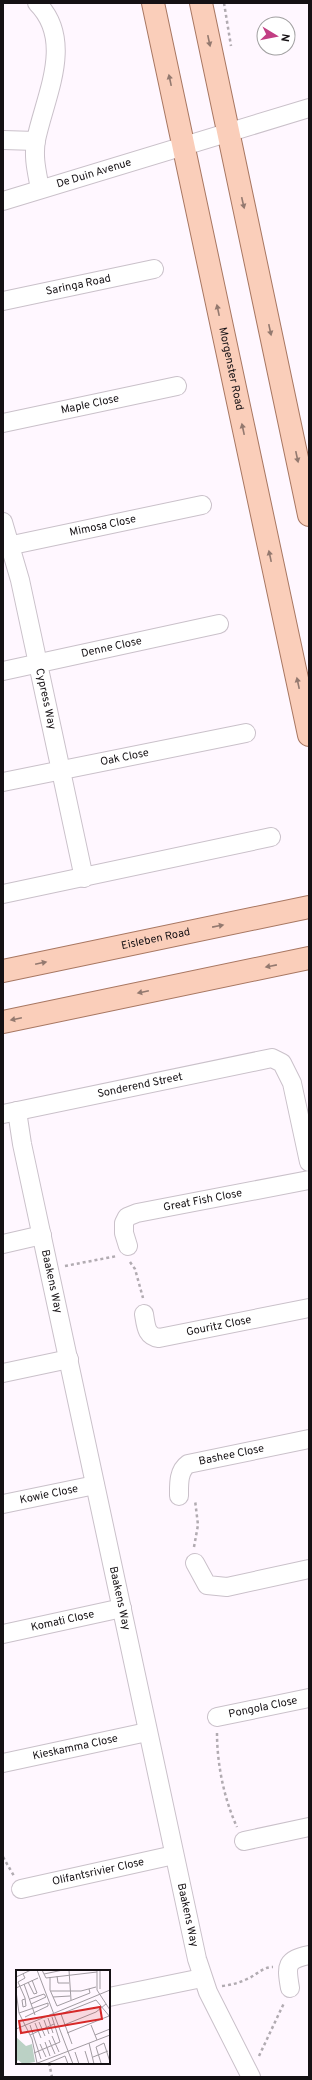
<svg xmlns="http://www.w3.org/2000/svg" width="312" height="2080" font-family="Overpass,sans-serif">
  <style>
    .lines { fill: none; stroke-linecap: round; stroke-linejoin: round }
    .minor-casing { stroke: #cac1ca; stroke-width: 20 }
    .major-casing { stroke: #a87762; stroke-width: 24 }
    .path { stroke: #b1abb1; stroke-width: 2.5; stroke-dasharray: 3 3; stroke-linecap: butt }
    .minor { stroke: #fff; stroke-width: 18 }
    .major { stroke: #faceba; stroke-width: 22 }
    .oneway { fill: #93796f }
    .labels { text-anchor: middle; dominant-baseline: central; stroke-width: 3; stroke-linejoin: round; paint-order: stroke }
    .street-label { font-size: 11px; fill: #151114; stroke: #fff }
    .inset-road { fill: none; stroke: #a19ba1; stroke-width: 1 }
    .view { fill: #d62828; fill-opacity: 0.15; stroke: #d62828; stroke-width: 2 }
    .inset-edge { fill: none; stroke: #151114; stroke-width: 2 }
  </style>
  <rect width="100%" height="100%" fill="#fff7ff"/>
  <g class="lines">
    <defs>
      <g id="minor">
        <path d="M37,3C75,41 45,96 36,140C33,158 37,172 40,189"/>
        <path d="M3,140L36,141"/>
        <path id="s1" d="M3,201L309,108"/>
        <path id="s2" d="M3,301L154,269"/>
        <path id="s3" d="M3,423L177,386"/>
        <path id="s4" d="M3,522L20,580L84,878"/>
        <path id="s5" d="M3,547L202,505"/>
        <path id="s6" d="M3,671L219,624"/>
        <path id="s7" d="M3,782L246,733"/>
        <path d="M3,894L271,837"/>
        <path id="s8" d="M17,1111L22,1144L197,1959L208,1992L251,2077"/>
        <path id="s9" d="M3,1114L272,1058L282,1063L292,1083L309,1162"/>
        <path d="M3,1244L42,1235"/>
        <path id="s10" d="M128,1246L124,1233V1223L127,1217L137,1213L309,1180"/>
        <path id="s11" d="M144,1314C146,1326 146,1336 159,1338L309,1308"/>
        <path d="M3,1373L69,1359"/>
        <path id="s12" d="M179,1496C179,1485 178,1471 188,1464L309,1439"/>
        <path id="s13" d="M3,1504L95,1485"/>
        <path d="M195,1563L207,1585L227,1587L309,1569"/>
        <path id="s14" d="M3,1634L122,1608"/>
        <path id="s15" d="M217,1717L309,1698"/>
        <path id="s16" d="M3,1763L147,1732"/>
        <path d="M244,1841L309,1827"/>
        <path id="s17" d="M21,1889L174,1855"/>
        <path d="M290,1988C286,1965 286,1960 309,1955"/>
        <path d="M109,1997L202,1978"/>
      </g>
      <g id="major">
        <path id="s18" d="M153,3L309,735"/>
        <path d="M201,3L309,515"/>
        <path id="s19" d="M3,971L309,907"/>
        <path d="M3,1022L309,958"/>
      </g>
    </defs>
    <use href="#minor" class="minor-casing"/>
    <use href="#major" class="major-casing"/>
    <g class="path">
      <path d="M224,3L231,46"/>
      <path d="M130,1262L135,1269L143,1298"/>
      <path d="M65,1266L117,1256"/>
      <path d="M194,1547L198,1525L195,1500"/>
      <path d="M217,1733C217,1764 224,1799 237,1827"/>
      <path d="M3,1857L14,1876"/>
      <path d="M222,1986C231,1985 239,1983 247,1979C257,1975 262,1967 273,1967"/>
      <path d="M259,2056L284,2003"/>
      <path d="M49,2063L52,2077"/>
    </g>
    <use href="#minor" class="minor"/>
    <use href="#major" class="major"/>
  </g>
  <defs><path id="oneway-solid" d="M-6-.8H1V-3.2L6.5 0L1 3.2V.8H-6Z"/></defs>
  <g class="oneway">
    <use href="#oneway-solid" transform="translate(209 41) rotate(78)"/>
    <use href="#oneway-solid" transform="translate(170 80) rotate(-102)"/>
    <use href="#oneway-solid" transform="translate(243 203) rotate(77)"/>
    <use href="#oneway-solid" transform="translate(218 310) rotate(-102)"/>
    <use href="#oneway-solid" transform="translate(270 330) rotate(78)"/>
    <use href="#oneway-solid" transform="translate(243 429) rotate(-102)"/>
    <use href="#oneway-solid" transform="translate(297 457) rotate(78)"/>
    <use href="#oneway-solid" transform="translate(270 556) rotate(-102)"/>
    <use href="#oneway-solid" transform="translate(298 683) rotate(-102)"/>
    <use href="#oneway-solid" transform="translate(218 926) rotate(-11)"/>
    <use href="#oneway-solid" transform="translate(41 963) rotate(-12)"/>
    <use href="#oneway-solid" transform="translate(271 966) rotate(169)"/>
    <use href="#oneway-solid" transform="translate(143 992) rotate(168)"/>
    <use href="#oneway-solid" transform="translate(16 1019) rotate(168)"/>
  </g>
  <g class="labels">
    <g class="street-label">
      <text stroke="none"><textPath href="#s1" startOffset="95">De Duin Avenue</textPath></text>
      <text stroke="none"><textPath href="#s2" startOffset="77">Saringa Road</textPath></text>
      <text stroke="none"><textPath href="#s18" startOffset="374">Morgenster Road</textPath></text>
      <text stroke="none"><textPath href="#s3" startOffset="89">Maple Close</textPath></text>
      <text stroke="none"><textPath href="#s5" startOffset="102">Mimosa Close</textPath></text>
      <text stroke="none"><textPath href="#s6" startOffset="111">Denne Close</textPath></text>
      <text stroke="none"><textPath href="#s4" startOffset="182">Cypress Way</textPath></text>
      <text stroke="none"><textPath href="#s7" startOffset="124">Oak Close</textPath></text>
      <text stroke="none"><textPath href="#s19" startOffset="156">Eisleben Road</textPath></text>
      <text stroke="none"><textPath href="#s9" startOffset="140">Sonderend Street</textPath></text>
      <text stroke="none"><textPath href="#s10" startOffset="108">Great Fish Close</textPath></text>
      <text stroke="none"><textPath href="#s8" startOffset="174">Baakens Way</textPath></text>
      <text stroke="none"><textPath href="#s11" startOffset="92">Gouritz Close</textPath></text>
      <text stroke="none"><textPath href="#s12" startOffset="79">Bashee Close</textPath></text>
      <text stroke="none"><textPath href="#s13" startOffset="47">Kowie Close</textPath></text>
      <text stroke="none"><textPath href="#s8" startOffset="498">Baakens Way</textPath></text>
      <text stroke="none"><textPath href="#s14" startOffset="61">Komati Close</textPath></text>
      <text stroke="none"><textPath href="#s15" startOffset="47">Pongola Close</textPath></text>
      <text stroke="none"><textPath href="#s16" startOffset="74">Kieskamma Close</textPath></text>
      <text stroke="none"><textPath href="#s17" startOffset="79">Olifantsrivier Close</textPath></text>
      <text stroke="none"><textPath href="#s8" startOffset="822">Baakens Way</textPath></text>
    </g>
  </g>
  <g transform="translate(16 1970)">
    <rect width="94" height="94" fill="#fff7ff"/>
    <path d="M0,67L10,76L16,74L19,92L7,94L2,90L0,93Z" fill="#bbd1c5"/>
    <path class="inset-road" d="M21,0L57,94M26,0L30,8L81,2M53,0L55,30M81,0V20L94,40M84,0V19M7,4L9,8L2,12L9,28L10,36L7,37L6,30L9,29M28,4L47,0M41,6L42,13H53M0,7L15,0M34,7V20L41,36M12,12L18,24L21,23L16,10M8,14L19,45M0,18L22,8M0,21L3,43L16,69L21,93M35,21H65L80,17M37,27L54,26M14,29L28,24L30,27L15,34M41,36L74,23L73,19M3,43L32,33V36L9,47M32,48L37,63M28,50L33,64M23,52L29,66M19,53L25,68M14,55L25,89M48,55L80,42L90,34M75,55L81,70M0,59L94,20M51,63L93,46M14,65L38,54M79,65L94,59M36,66L43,82M33,70L39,84M29,72L34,86M73,73L78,94M24,74L30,87M56,74L45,44L80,30L94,47M69,81L73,94M59,82L63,94M18,83L44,72L36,47M77,87L92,81M85,93L80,77L88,73L94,92M19,94L94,65M30,94L49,86L52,94"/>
    <path class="view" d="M84,37L86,49L5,63L3,51Z"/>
    <rect width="94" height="94" class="inset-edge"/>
  </g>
  <rect width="312" height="2080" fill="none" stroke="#151114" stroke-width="8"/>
  <g transform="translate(276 36) rotate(100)"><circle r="19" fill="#ffffff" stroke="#a1a0a1"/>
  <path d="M0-3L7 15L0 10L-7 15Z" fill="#c23e83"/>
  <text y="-6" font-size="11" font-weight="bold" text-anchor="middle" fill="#151114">N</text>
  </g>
</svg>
